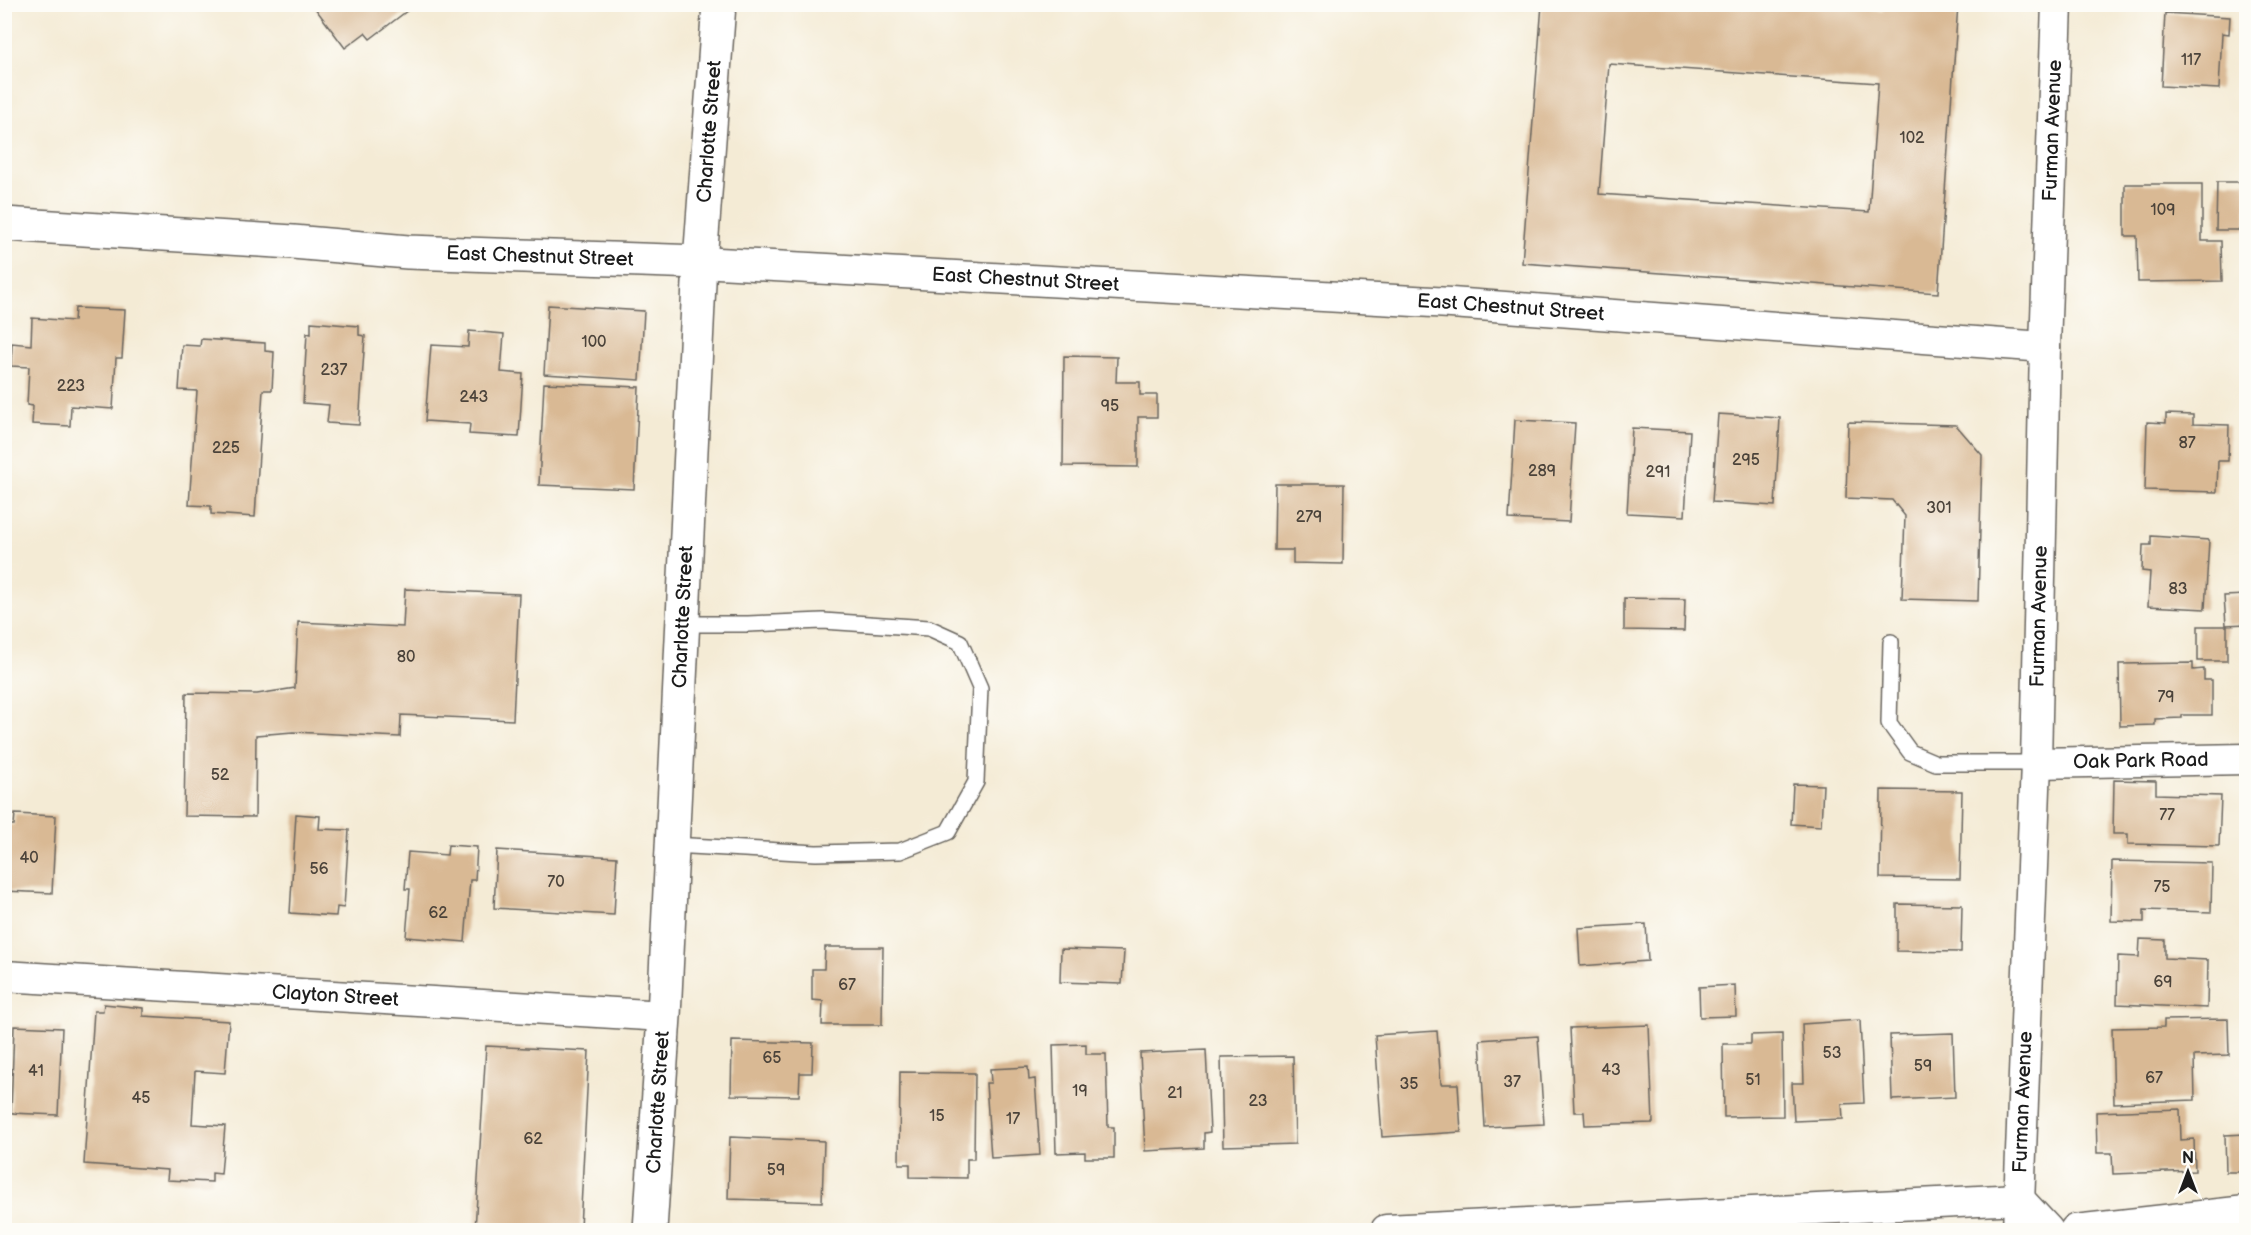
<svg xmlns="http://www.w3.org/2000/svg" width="2251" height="1235" font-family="'Balsamiq Sans',sans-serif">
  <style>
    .building { fill: #d9b994; fill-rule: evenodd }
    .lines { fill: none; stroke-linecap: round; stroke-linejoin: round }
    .service-casing { stroke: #68645d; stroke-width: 18 }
    .minor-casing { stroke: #68645d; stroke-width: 33 }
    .tertiary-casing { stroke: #68645d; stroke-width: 36 }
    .service { stroke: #fff; stroke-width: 15 }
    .minor { stroke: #fff; stroke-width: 30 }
    .tertiary { stroke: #fff; stroke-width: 33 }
    .labels { text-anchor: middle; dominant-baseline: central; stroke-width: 4.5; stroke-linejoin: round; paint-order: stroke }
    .number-label { font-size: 16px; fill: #4b433a }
    .street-label { font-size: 20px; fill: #1c1c1c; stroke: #fdfcf7 }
  </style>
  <rect width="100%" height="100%" fill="#fdfcf7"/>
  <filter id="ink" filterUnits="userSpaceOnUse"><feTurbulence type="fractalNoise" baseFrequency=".0167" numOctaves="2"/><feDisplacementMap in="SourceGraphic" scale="12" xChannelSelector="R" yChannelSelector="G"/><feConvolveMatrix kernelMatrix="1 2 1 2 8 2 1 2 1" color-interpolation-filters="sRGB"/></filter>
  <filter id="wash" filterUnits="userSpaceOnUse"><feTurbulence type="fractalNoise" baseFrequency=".008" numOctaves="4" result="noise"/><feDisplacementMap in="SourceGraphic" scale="24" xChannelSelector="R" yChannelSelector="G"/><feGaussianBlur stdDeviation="1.35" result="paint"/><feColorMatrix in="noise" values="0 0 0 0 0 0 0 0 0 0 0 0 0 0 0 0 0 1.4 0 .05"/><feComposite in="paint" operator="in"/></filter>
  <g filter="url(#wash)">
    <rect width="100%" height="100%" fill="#f4ebd5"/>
    <g id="blocks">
      <g class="building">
        <path d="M312,4H416L370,39L365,33L345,48Z"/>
        <path d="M1542,4H1780L1883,11V4H1958L1938,293L1522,263ZM1609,64L1878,83L1869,212L1599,194Z"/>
        <path d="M2165,13L2230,17L2229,34L2222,33L2219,89L2161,86Z"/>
        <path d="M2217,182H2246V230H2216Z"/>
        <path d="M2125,184H2202V241H2221L2222,281L2138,282L2137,236H2125Z"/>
        <path d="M548,305L644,311L640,380L544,374Z"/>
        <path d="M75,308L125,310L122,358H116L113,409L71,406L70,426L32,424L33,406L27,405L29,367L11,366L12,343L31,345L32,318L74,321Z"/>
        <path d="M311,322L359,326V335L365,336L359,425L327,423L329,405L303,403L307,333L311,334Z"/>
        <path d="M469,331L504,334L501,372L523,374L519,437L469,434L470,424L425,421L431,345L468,347Z"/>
        <path d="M201,339L265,343V351L274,352L272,390H263L255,517L211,514V506L189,505L197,391L179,390L182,345L200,346Z"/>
        <path d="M1064,356L1117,357L1116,382H1140V395H1157V417H1138V467L1063,466Z"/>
        <path d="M544,383L639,387L634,489L539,485Z"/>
        <path d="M1718,414L1780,418L1775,506L1712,502Z"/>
        <path d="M2166,414L2193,415V424L2229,425L2228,461H2218L2217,492L2145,490L2147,422L2166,423Z"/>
        <path d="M1515,420L1575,423L1569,522L1509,519Z"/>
        <path d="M1848,422L1956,425L1982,455L1978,601L1902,599L1905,516L1892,500L1846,498Z"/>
        <path d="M1632,428L1690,431L1685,516L1627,513Z"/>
        <path d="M1275,484H1344L1343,564L1293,563V550H1274Z"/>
        <path d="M2151,536L2209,540L2205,609L2148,606L2150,572L2142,571L2143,545H2151Z"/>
        <path d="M405,589L519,594L513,720L401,715L400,737L293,732L256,735L255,817L184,816L186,693L257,694L295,688L298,622L403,627Z"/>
        <path d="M2246,595V624L2226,625L2224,596Z"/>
        <path d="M1624,598L1685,599L1684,631L1624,630Z"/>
        <rect x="2198" y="626" width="29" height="35"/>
        <path d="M2193,663V670L2204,669V680H2212V715H2182V718L2155,719V725L2120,726L2119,664Z"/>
        <path d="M2114,780L2156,781V794L2221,796L2219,846L2128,844V834H2113Z"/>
        <path d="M1793,784L1823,785L1821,826L1791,824Z"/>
        <path d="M1881,790L1962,791L1960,879L1880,878Z"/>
        <path d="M15,814L56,816L52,893L4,891V825H14Z"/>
        <path d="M296,814L320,816L319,829L349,830L344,908L337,907L336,916L290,913Z"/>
        <path d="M448,845L477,847L475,880H470L465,942L406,937L410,889H405L408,852L447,855Z"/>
        <path d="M497,850L617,857L614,915L494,908Z"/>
        <path d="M2112,861L2212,863L2211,912L2144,910V922L2111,921Z"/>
        <path d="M1897,904L1962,905L1961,952L1897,951Z"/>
        <path d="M1646,924L1648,961L1580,966L1578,928Z"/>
        <path d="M2140,939L2165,940V958L2208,960L2207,1008L2117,1004L2118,956L2139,957Z"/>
        <path d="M825,947H883L882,1025H822L823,1001L812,1000V969H824Z"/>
        <path d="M1061,949L1124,951L1122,984L1060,982Z"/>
        <path d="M1735,985L1736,1016L1700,1017L1699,987Z"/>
        <path d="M104,1004L143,1008V1016L229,1021L225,1073L195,1071L192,1124L225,1126L221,1174L212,1173V1182L167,1180L168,1170L84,1164L94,1011H103Z"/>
        <path d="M2228,1019L2229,1055L2194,1056L2195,1100L2114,1103L2112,1028L2164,1027V1020Z"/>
        <path d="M1860,1020L1864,1103L1842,1104L1843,1119L1794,1121L1792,1083H1804L1802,1024Z"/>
        <path d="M1649,1025L1653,1123L1585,1125L1584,1112H1574L1570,1028Z"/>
        <path d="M14,1026L62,1028L58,1115L11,1113Z"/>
        <path d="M1437,1031L1441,1084H1458L1461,1132L1382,1137L1375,1035Z"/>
        <path d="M1953,1033L1955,1097L1892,1100L1890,1035Z"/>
        <path d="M1782,1034L1783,1116L1724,1117L1723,1044H1751V1035Z"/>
        <path d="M1538,1036L1544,1124L1485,1127L1480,1040Z"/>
        <path d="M732,1041L813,1043L812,1073H800L799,1096L731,1095Z"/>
        <path d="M1086,1044V1054H1106L1108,1127H1114V1158H1085V1152L1056,1153L1053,1045Z"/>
        <path d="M486,1046L589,1051L580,1228L552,1227V1230H475Z"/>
        <path d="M1206,1050L1210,1132L1204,1133V1148L1145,1151L1140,1053Z"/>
        <path d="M1293,1056L1295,1144L1223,1146L1221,1057Z"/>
        <path d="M1028,1067L1029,1080L1035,1079L1040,1155L991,1158L986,1083H991L990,1069Z"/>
        <path d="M900,1072L975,1073L974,1159H967V1178L910,1177V1164H899Z"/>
        <path d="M2180,1109L2181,1140L2194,1139L2195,1171L2113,1174L2112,1153H2097L2096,1112Z"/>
        <path d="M2246,1134V1172H2226L2225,1135Z"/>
        <path d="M730,1137L824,1141L822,1202L728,1199Z"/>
      </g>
    </g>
  </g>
  <g filter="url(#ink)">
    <use href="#blocks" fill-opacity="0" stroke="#68645d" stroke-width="1.5"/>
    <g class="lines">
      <defs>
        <g id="service">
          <path d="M1891,642L1889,723L1910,752L1936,763H2036"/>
          <path d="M672,845L816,853L900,851L948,832L976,782L980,688L960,642L929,628L823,621L748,624H683"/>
        </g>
        <g id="minor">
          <path id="s1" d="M700,262L1451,303L2045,347"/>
          <path id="s2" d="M2036,763L2246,759"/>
          <path id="s3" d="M4,976L664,1016"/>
          <path d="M1386,1230L2019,1199L2048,1230"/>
          <path id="s4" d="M2018,1230L2036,763L2045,347L2057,4"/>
          <path d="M2075,1230L2246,1211"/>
        </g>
        <g id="tertiary">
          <path id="s5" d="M4,224L293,242L408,252L700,262"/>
          <path id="s6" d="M650,1230L664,1016L700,262L719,4"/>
        </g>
      </defs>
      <use href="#service" class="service-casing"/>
      <use href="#minor" class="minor-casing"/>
      <use href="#tertiary" class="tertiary-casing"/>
      <use href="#service" class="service"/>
      <use href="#minor" class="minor"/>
      <use href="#tertiary" class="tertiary"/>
    </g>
  </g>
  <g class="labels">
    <g class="number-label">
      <text x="2191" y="60">117</text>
      <text x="1912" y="138">102</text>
      <text x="2163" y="210">109</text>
      <text x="594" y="342">100</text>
      <text x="334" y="370">237</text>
      <text x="71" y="386">223</text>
      <text x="474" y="397">243</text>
      <text x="1110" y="406">95</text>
      <text x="2187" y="443">87</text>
      <text x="226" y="448">225</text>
      <text x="1746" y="460">295</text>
      <text x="1542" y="471">289</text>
      <text x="1658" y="472">291</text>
      <text x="1939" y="508">301</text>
      <text x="1309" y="517">279</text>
      <text x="2178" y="589">83</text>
      <text x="406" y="657">80</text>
      <text x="2166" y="697">79</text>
      <text x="220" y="775">52</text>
      <text x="2167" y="815">77</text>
      <text x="29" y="858">40</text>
      <text x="319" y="869">56</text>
      <text x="556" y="882">70</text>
      <text x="2162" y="887">75</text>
      <text x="438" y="913">62</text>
      <text x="2163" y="982">69</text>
      <text x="847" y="985">67</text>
      <text x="1832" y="1053">53</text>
      <text x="772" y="1058">65</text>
      <text x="1923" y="1066">59</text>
      <text x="1611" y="1070">43</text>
      <text x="36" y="1071">41</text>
      <text x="2154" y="1078">67</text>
      <text x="1753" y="1080">51</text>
      <text x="1512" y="1082">37</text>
      <text x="1409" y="1084">35</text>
      <text x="1080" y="1091">19</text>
      <text x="1175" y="1093">21</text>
      <text x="141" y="1098">45</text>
      <text x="1258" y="1101">23</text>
      <text x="937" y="1116">15</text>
      <text x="1013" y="1119">17</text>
      <text x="533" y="1139">62</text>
      <text x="776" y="1170">59</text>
    </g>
    <g class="street-label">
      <text stroke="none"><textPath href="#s6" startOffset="1100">Charlotte Street</textPath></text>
      <text stroke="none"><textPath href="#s4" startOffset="1100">Furman Avenue</textPath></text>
      <text stroke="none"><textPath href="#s5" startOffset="537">East Chestnut Street</textPath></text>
      <text stroke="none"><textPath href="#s1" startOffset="326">East Chestnut Street</textPath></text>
      <text stroke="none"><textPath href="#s1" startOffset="812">East Chestnut Street</textPath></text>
      <text stroke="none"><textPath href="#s6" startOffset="614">Charlotte Street</textPath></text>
      <text stroke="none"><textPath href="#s4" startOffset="614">Furman Avenue</textPath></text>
      <text stroke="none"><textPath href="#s2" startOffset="105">Oak Park Road</textPath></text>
      <text stroke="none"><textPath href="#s3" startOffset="332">Clayton Street</textPath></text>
      <text stroke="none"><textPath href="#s6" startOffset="128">Charlotte Street</textPath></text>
      <text stroke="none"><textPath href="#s4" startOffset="128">Furman Avenue</textPath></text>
    </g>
  </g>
  <rect width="2251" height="1235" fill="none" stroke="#fdfcf7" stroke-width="24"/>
  <g transform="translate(2188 1172)" stroke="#fdfcf7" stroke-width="4.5" paint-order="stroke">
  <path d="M0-4.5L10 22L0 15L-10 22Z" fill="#1c1c1c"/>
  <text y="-9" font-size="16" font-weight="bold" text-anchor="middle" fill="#1c1c1c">N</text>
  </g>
</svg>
